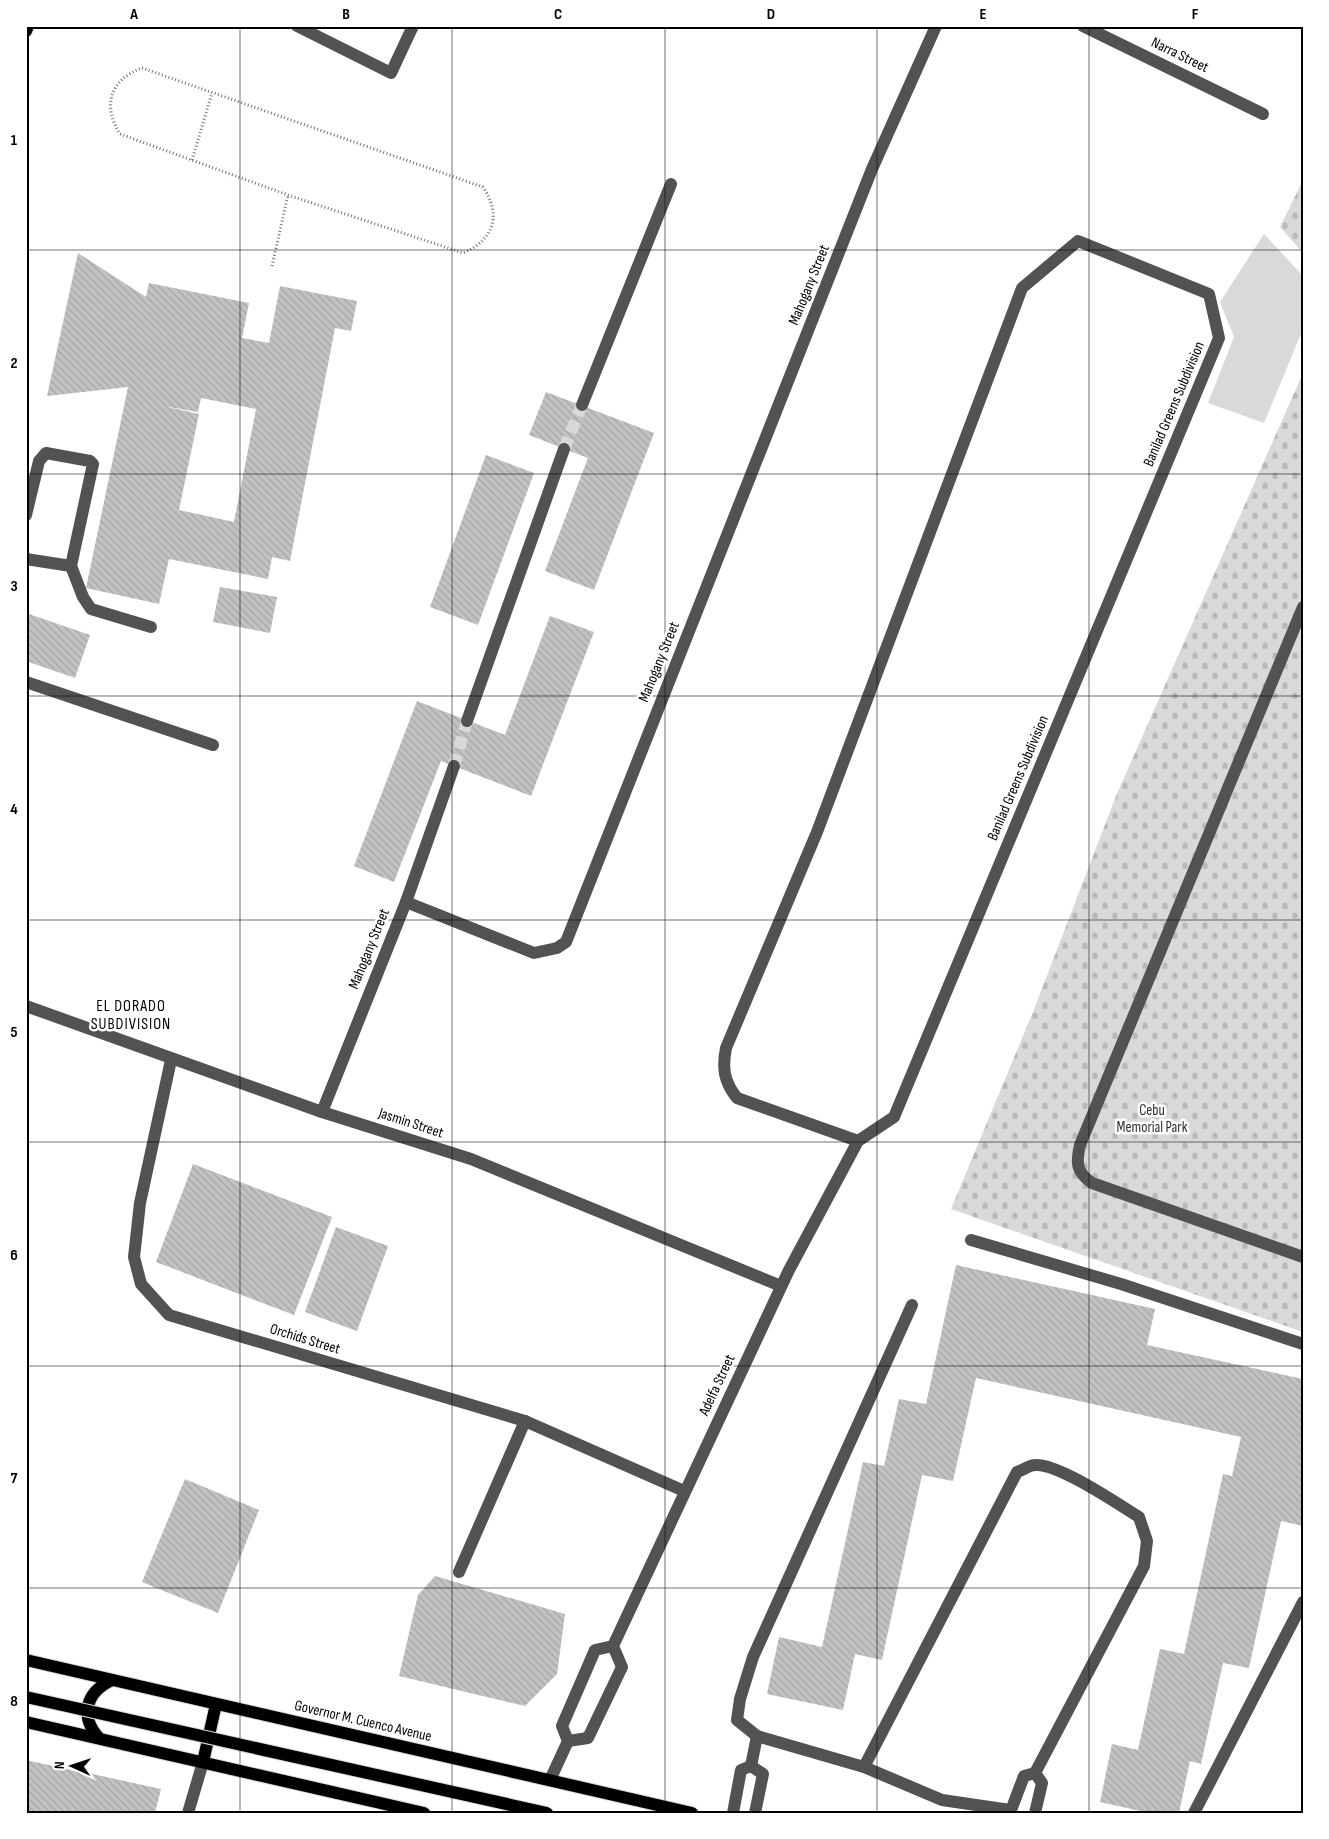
<svg xmlns="http://www.w3.org/2000/svg" width="1329" height="1839" font-family="'Sofia Sans Condensed',sans-serif">
  <style>
    .cemetery { fill: url(#cemetery-stones) }
    .park { fill: #d9d9d9 }
    .building { fill: url(#building-back-hatch); fill-rule: evenodd }
    .lines { fill: none; stroke-linecap: round; stroke-linejoin: round }
    .minor-tunnel { stroke: #d9d9d9; stroke-width: 12; stroke-dasharray: 12 6; stroke-linecap: butt }
    .major-casing { stroke: #dbdbdb; stroke-width: 14 }
    .path { stroke: #747474; stroke-width: 3; stroke-dasharray: 1 2.5; stroke-linecap: butt }
    .minor { stroke: #525252; stroke-width: 12 }
    .major { stroke: #000; stroke-width: 12 }
    .major-bridge-casing { stroke: #dbdbdb; stroke-width: 14; stroke-linecap: butt }
    .major-bridge { stroke: #000; stroke-width: 12 }
    .grid { fill: none; stroke: #000; stroke-width: 1; stroke-opacity: 0.55 }
    .labels { text-anchor: middle; dominant-baseline: central; stroke-width: 5; stroke-linejoin: round; paint-order: stroke }
    .street-label { font-size: 15px; fill: #000; stroke: #fff }
    .park-label { font-size: 15px; fill: #303030; stroke: #fff }
    .neighbourhood-label { font-size: 16px; letter-spacing: 1px; fill: #000; stroke: #fff }
    .neatline { fill: none; stroke: #000; stroke-width: 2 }
    .grid-label { font-size: 16px; text-anchor: middle; font-weight: bold; fill: #000 }
  </style>
  <defs>
    <pattern id="cemetery-stones" width="16" height="16" patternUnits="userSpaceOnUse" patternTransform="scale(1.25)"><rect width="16" height="16" fill="#d9d9d9"/><path d="M2 7V4a2 2 0 0 1 4 0v3zM10 15v-3a2 2 0 0 1 4 0v3z" fill="#b8b8b8"/></pattern>
    <pattern id="building-back-hatch" width="6" height="6" patternUnits="userSpaceOnUse" patternTransform="scale(1.25)"><rect width="6" height="6" fill="#c2c2c2"/><path d="M-1 5l2 2M0 0l6 6M5-1l2 2" fill="none" stroke="#a5a5a5"/></pattern>
  </defs>
  <rect width="100%" height="100%" fill="#fff"/>
  <g class="cemetery">
    <path d="M1303,180V253L1280,227Z"/>
    <path d="M1303,373V1332L951,1209L1033,1012L1116,796Z"/>
  </g>
  <path class="park" d="M1264,234L1303,276V329L1264,423L1208,403L1234,337L1220,302Z"/>
  <g class="building">
    <path d="M78,253L146,297L149,283L249,303L242,338L269,343L280,286L357,301L351,331L335,328L290,561L272,557L268,579L169,559L159,604L86,588L128,387L47,396ZM201,398L256,409L234,522L179,510L199,414L163,406L198,412Z"/>
    <path d="M546,392L654,433L594,590L545,571L588,458L529,435Z"/>
    <path d="M486,455L534,473L478,625L430,607Z"/>
    <path d="M220,587L277,597L270,633L213,622Z"/>
    <path d="M26,613L90,635L75,678L26,661Z"/>
    <path d="M550,616L594,632L531,796L441,761L394,882L354,866L417,701L505,735Z"/>
    <path d="M193,1164L332,1217L294,1315L156,1262Z"/>
    <path d="M336,1227L388,1246L357,1331L305,1312Z"/>
    <path d="M956,1265L1155,1309L1147,1345L1303,1379V1526L1281,1521L1249,1668L1223,1663L1201,1764L1190,1761L1179,1813H1149L1100,1802L1112,1744L1138,1750L1160,1649L1184,1654L1223,1474L1232,1476L1241,1437L976,1378L953,1481L922,1475L882,1660L855,1654L843,1710L767,1694L779,1637L822,1647L863,1462L884,1466L899,1399L926,1404Z"/>
    <path d="M185,1479L259,1510L218,1613L142,1582Z"/>
    <path d="M435,1576L565,1614L557,1674L525,1706L399,1676L418,1595Z"/>
    <path d="M26,1760L84,1773V1767L88,1768V1773L161,1789L155,1813H26Z"/>
  </g>
  <g class="lines">
    <g class="minor-tunnel">
      <path d="M564,449L582,405"/>
      <path d="M454,766L467,721"/>
    </g>
    <defs>
      <g id="major">
        <path d="M26,31L28,26"/>
        <path d="M26,1660L692,1813"/>
        <path d="M26,1722L424,1813"/>
        <path d="M99,1738C79,1716 86,1692 112,1680"/>
        <path d="M203,1762L216,1704"/>
      </g>
    </defs>
    <use href="#major" class="major-casing"/>
    <g class="path">
      <path d="M142,68L483,187C502,215 494,240 463,253L288,195L120,134C102,105 110,80 142,68Z"/>
      <path d="M192,160L212,93"/>
      <path d="M272,266L288,195"/>
    </g>
    <g class="minor">
      <path d="M297,26L391,73L413,26"/>
      <path d="M1083,26L1263,114"/>
      <path d="M582,405L671,184"/>
      <path d="M26,515L39,461L46,453L90,461L93,464L71,566"/>
      <path d="M26,559L71,566L83,597L91,609L151,627"/>
      <path d="M1303,607L1080,1145C1076,1163 1076,1172 1092,1183L1303,1257"/>
      <path d="M26,682L213,745"/>
      <path d="M467,721L564,449"/>
      <path d="M406,902L454,766"/>
      <path d="M26,1006L322,1112L471,1159L781,1286"/>
      <path d="M171,1060L140,1203L134,1257L141,1284L169,1315L525,1421L684,1491"/>
      <path d="M322,1112L406,902L534,953L557,948L566,942L872,169L936,26"/>
      <path d="M971,1240L1121,1284L1303,1344"/>
      <path d="M459,1572L525,1421"/>
      <path d="M757,1736L737,1720L740,1699L753,1657L912,1305"/>
      <path d="M568,1741L588,1738L622,1667L613,1646L789,1270L858,1141L894,1117L1219,338L1209,294L1078,241L1022,288L817,832L726,1048C722,1068 724,1082 737,1098L858,1141"/>
      <path d="M751,1766L757,1736L864,1767L942,1800L1010,1810"/>
      <path d="M751,1766L763,1774L755,1813"/>
      <path d="M864,1767L1017,1472C1023,1470 1030,1465 1035,1465C1058,1463 1118,1504 1139,1517L1147,1541L1144,1566L1035,1773L1024,1776L1010,1813"/>
      <path d="M550,1780L568,1741L562,1726L595,1650L613,1646"/>
      <path d="M188,1813L203,1762"/>
      <path d="M733,1813L741,1770L751,1766"/>
      <path d="M1035,1813L1042,1783L1035,1773"/>
      <path d="M1194,1813L1303,1602"/>
    </g>
    <use href="#major" class="major"/>
    <defs>
      <path id="major-bridge" d="M26,1697L547,1813"/>
    </defs>
    <use href="#major-bridge" class="major-bridge-casing"/>
    <use href="#major-bridge" class="major-bridge"/>
  </g>
  <path class="grid" d="M240,26V1813M452,26V1813M665,26V1813M877,26V1813M1089,26V1813M26,250H1303M26,474H1303M26,696H1303M26,920H1303M26,1142H1303M26,1366H1303M26,1588H1303"/>
  <g class="labels">
    <g class="street-label">
      <text transform="translate(1180 55) rotate(26)">Narra Street</text>
      <text transform="translate(809 285) rotate(-68)">Mahogany Street</text>
      <text transform="translate(1174 404) rotate(-67)">Banilad Greens Subdivision</text>
      <text transform="translate(659 662) rotate(-68)">Mahogany Street</text>
      <text transform="translate(1018 778) rotate(-67)">Banilad Greens Subdivision</text>
      <text transform="translate(369 949) rotate(-68)">Mahogany Street</text>
      <text transform="translate(411 1123) rotate(18)">Jasmin Street</text>
      <text transform="translate(305 1339) rotate(17)">Orchids Street</text>
      <text transform="translate(717 1385) rotate(-65)">Adelfa Street</text>
      <text transform="translate(363 1721) rotate(13)">Governor M. Cuenco Avenue</text>
    </g>
    <g class="park-label">
      <text x="1152" y="1110">Cebu<tspan x="1152" dy="17">Memorial Park</tspan></text>
    </g>
    <g class="neighbourhood-label">
      <text x="131" y="1006">EL DORADO<tspan x="131" dy="18">SUBDIVISION</tspan></text>
    </g>
  </g>
  <rect width="1329" height="1839" fill="none" stroke="#ffffff" stroke-width="55"/>
  <g transform="translate(72 1766) rotate(273)" stroke="#ffffff" stroke-width="4" paint-order="stroke">
  <path d="M0-4L9 19L0 12L-9 19Z" fill="#000000"/>
  <text y="-8" font-size="14" font-weight="bold" text-anchor="middle" fill="#000000">N</text>
  </g>
  <rect x="28" y="28" width="1274" height="1784" class="neatline"/>
  <g class="grid-label">
    <text x="134" y="19">A</text>
    <text x="346" y="19">B</text>
    <text x="558" y="19">C</text>
    <text x="771" y="19">D</text>
    <text x="983" y="19">E</text>
    <text x="1195" y="19">F</text>
    <text x="14" y="145">1</text>
    <text x="14" y="368">2</text>
    <text x="14" y="591">3</text>
    <text x="14" y="814">4</text>
    <text x="14" y="1037">5</text>
    <text x="14" y="1260">6</text>
    <text x="14" y="1483">7</text>
    <text x="14" y="1706">8</text>
  </g>
</svg>
